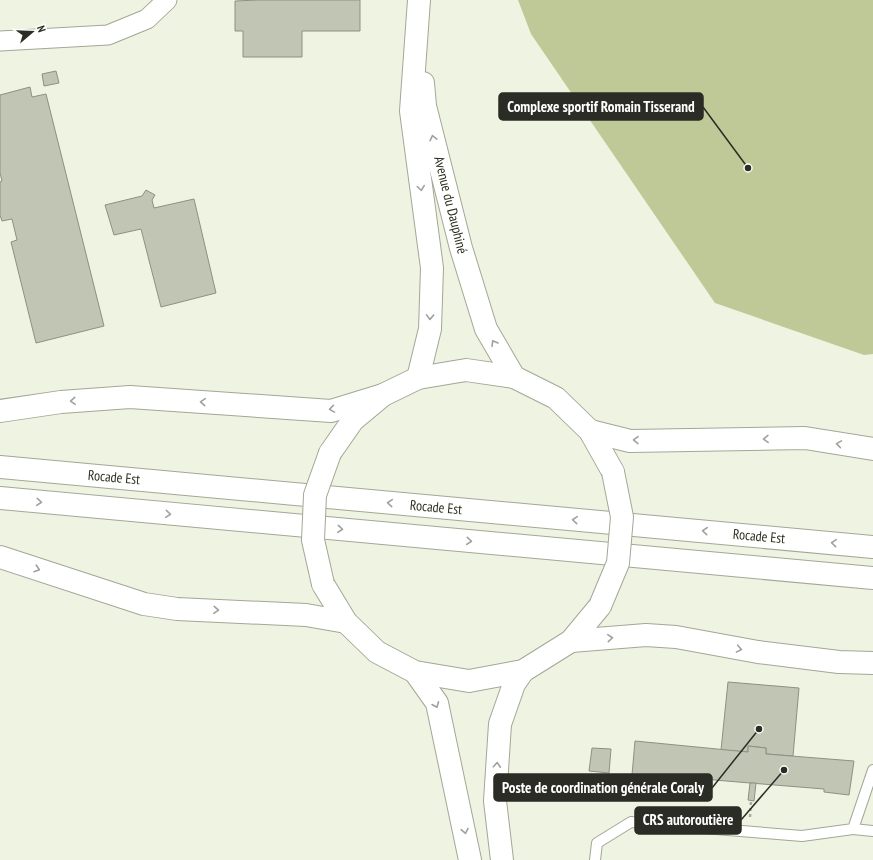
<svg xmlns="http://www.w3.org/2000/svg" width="873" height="860" font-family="'PT Sans Narrow',sans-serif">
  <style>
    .green { fill: #bfc997 }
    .building { fill: #c1c5b3; stroke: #8d9180 }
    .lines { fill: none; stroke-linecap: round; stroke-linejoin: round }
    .service-casing { stroke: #a3a796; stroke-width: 12 }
    .minor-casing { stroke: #a3a796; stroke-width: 21 }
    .secondary-casing { stroke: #a3a796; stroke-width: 24 }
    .trunk-casing { stroke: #a3a796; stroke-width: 24 }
    .path { stroke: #a7aa9c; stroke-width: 2.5; stroke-dasharray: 3 3; stroke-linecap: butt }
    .service { stroke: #fff; stroke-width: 10 }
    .minor { stroke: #fff; stroke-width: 19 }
    .secondary { stroke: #fff; stroke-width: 22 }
    .trunk { stroke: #fff; stroke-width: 22 }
    .secondary-bridge-casing { stroke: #a3a796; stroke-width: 24; stroke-linecap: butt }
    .secondary-bridge { stroke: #fff; stroke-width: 22 }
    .oneway { stroke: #a0a09d }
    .labels { text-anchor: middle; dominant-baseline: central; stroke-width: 3; stroke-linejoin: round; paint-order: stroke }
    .street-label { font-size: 14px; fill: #2b2c25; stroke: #fefffb }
    .leader { fill: none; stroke: #2b2c25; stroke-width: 1.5 }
    .callout-dot { fill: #2b2c25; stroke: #fefffb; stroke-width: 1.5 }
    .callout { fill: #2b2c25; stroke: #2b2c25; stroke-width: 1.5 }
    .callout-label { font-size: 15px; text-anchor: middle; font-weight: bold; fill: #fff }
  </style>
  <rect width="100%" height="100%" fill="#eff3e1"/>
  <path class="green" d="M518,0H873V354L864,355L715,303L531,34Z"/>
  <g class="building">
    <path d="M258,0H360V31H302V57H243V31H235V1Z"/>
    <path d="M56,71L59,83L44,86L42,74Z"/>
    <path d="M30,87L32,97L46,94L104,326L36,343L11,242L17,240L12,219L2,221L0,215V182L2,181L0,173V95Z"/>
    <path d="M146,190L155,195L152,200L154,208L194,199L216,293L161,307L141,229L114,235L105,205L142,196Z"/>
    <path d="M728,682L799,688L793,756L766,754V748L748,746V752L721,750Z"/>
    <path d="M635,741L748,752V746L766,748V754L854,761L849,795L824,792V789L750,783L667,776V778L632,775Z"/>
    <path d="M592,748L611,749L609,773L589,771Z"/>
    <path d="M750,783H756L754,801L748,800Z"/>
  </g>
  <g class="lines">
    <defs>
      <g id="service">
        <path d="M853,829L873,831"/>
        <path d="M595,860L597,843L631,822L802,836L853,829L873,770"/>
      </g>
      <path id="minor" d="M0,41L108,35L147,19L167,0"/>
      <g id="secondary">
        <path d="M423,83L425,106L461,248L486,329L514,377"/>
        <path d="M418,378L430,329L432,268L411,111L419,0"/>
        <path d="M330,453L353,420L383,395L418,378L466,370L514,377L556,398L590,431L613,472"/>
        <path d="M323,584L346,622L377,652L415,672L469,681L523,671L571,641L600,606"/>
        <path d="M415,672L437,703L470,860"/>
        <path d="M502,860L495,801L500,724L514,684L523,671"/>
      </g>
      <g id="trunk">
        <path d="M0,411L61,402L130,397L331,411L383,395"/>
        <path d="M590,431L630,441L805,438L873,449"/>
        <path d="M0,467L873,547"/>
        <path d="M0,498L873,578"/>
        <path d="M0,557L144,604L177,609L306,615L346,622"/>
        <path d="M571,641L646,635L676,637L758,652L839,662L873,663"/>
      </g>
    </defs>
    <use href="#service" class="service-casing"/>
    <use href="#minor" class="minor-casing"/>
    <use href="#secondary" class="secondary-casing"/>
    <use href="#trunk" class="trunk-casing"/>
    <path class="path" d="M750,817L751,801"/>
    <use href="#service" class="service"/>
    <use href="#minor" class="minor"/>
    <use href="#secondary" class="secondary"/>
    <use href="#trunk" class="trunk"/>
    <defs>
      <g id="secondary-bridge">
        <path d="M323,584L313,540L315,495L330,453"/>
        <path d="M600,606L618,563L622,517L613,472"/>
      </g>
    </defs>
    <use href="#secondary-bridge" class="secondary-bridge-casing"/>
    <use href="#secondary-bridge" class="secondary-bridge"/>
  </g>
  <defs><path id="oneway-chevron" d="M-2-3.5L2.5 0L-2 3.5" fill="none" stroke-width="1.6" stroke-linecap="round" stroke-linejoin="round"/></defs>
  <g class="oneway">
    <use href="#oneway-chevron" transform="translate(433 138) rotate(-104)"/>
    <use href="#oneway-chevron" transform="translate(421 188) rotate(82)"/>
    <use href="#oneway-chevron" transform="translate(430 317) rotate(92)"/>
    <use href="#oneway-chevron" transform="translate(494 343) rotate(-120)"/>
    <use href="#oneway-chevron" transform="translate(73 401) rotate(176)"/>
    <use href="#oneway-chevron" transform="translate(203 402) rotate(-176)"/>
    <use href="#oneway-chevron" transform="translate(332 409) rotate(171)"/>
    <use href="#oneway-chevron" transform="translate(766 439) rotate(179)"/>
    <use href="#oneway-chevron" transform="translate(636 440) rotate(-179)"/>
    <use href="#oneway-chevron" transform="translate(839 444) rotate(-171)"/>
    <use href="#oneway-chevron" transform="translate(39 502) rotate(5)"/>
    <use href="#oneway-chevron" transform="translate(390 503) rotate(-175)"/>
    <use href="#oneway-chevron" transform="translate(168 514) rotate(5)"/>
    <use href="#oneway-chevron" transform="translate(575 520) rotate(-175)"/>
    <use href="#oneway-chevron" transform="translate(340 529) rotate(5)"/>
    <use href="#oneway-chevron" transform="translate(705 531) rotate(-175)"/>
    <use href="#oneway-chevron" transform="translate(469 541) rotate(5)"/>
    <use href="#oneway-chevron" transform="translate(834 543) rotate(-175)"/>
    <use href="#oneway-chevron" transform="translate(37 569) rotate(18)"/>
    <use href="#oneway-chevron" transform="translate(216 610) rotate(3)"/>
    <use href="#oneway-chevron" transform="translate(610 638) rotate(-5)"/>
    <use href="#oneway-chevron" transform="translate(739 649) rotate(10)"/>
    <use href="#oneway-chevron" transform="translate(436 705) rotate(67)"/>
    <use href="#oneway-chevron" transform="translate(497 765) rotate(-87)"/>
    <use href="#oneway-chevron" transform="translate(465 831) rotate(79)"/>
  </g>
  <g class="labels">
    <g class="street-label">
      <text transform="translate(451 205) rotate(76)">Avenue du Dauphiné</text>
      <text transform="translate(114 477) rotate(5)">Rocade Est</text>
      <text transform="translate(436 507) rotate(5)">Rocade Est</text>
      <text transform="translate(759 536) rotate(5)">Rocade Est</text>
    </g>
  </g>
  <path class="leader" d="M748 168L703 107M759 729L712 788M784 770L741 820"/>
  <g class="callout-dot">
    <circle cx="748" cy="168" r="4"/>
    <circle cx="759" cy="729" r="4"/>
    <circle cx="784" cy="770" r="4"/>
  </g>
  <g class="callout">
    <rect x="499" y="93" width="204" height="27" rx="4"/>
    <rect x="494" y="774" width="218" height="27" rx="4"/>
    <rect x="635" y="807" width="106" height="27" rx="4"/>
  </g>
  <g class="callout-label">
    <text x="601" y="112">Complexe sportif Romain Tisserand</text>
    <text x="603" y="793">Poste de coordination générale Coraly</text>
    <text x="688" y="825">CRS autoroutière</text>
  </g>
  <g transform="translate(32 32) rotate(71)" stroke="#fefffb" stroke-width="3" paint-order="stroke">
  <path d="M0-3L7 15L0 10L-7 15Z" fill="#2b2c25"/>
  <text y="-6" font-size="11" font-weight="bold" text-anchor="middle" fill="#2b2c25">N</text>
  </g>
</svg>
